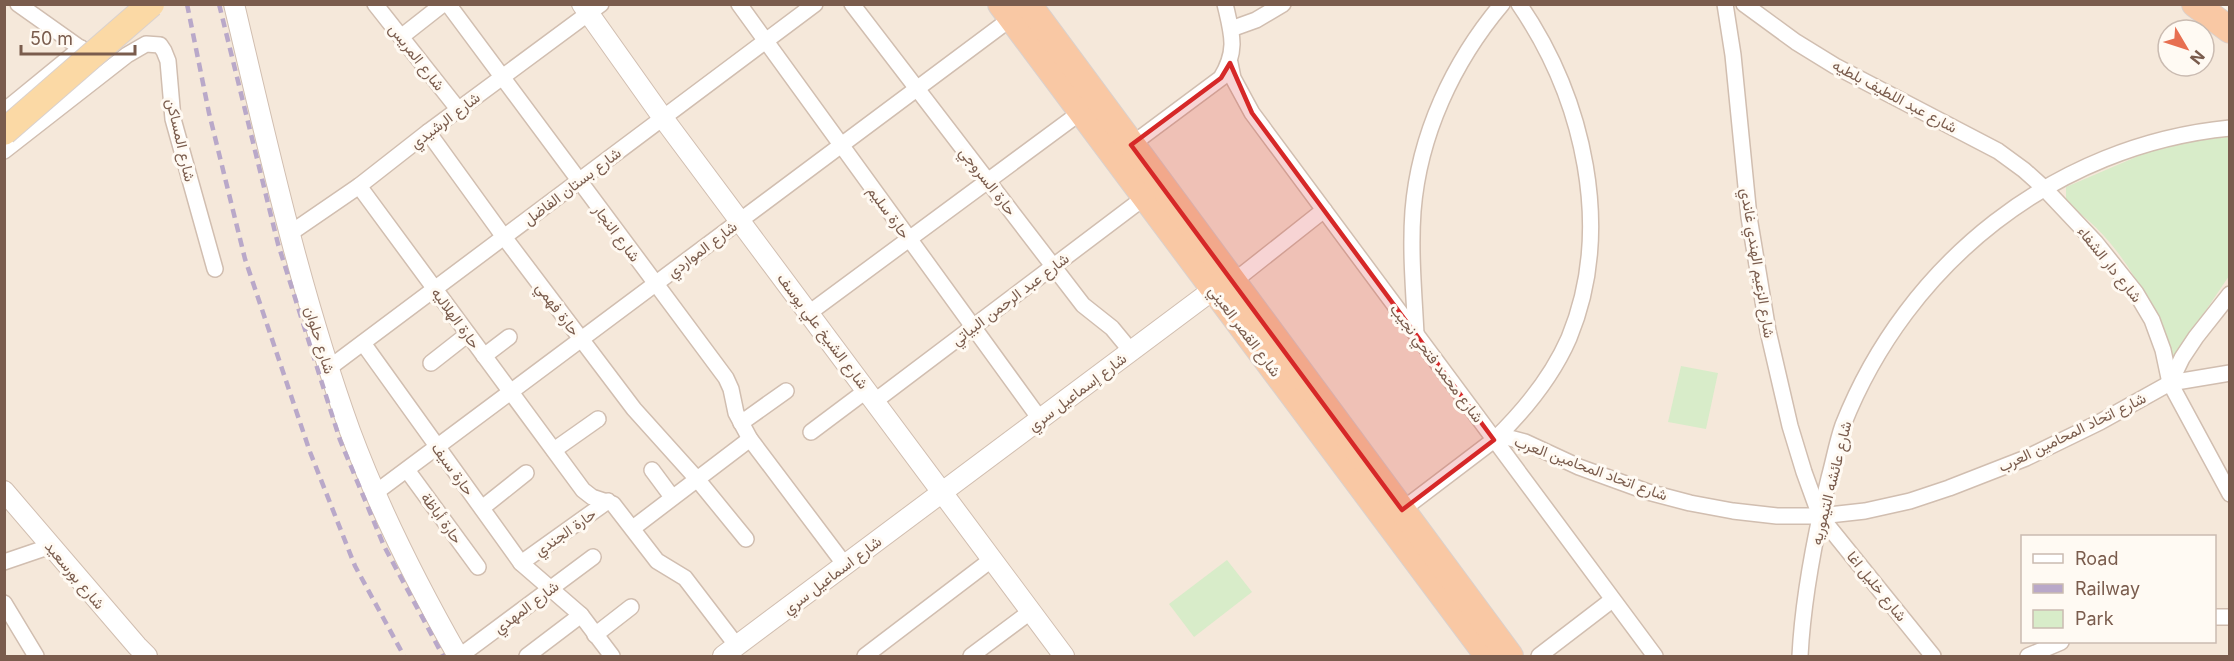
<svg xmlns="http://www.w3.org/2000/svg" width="2234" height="661" font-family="Inter,Vazirmatn,sans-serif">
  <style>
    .residential { fill: #f5e8da; fill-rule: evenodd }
    .green { fill: #d8ecc9 }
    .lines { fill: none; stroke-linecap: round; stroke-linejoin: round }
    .minor-casing { stroke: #d1beb0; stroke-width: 18 }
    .tertiary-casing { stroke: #d1beb0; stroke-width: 22 }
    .trunk-casing { stroke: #dad1cd; stroke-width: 28 }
    .minor { stroke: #fff; stroke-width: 15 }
    .tertiary { stroke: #fff; stroke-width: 20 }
    .trunk { stroke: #f9c8a4; stroke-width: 26 }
    .rail { stroke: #b9a8c9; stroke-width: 4.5; stroke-dasharray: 9 6; stroke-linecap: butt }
    .primary-bridge-casing { stroke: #dad1cd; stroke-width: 28; stroke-linecap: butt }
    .primary-bridge { stroke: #fbd9a5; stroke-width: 26 }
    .marked { fill: #d62828; fill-opacity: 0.2; stroke: #d62828; stroke-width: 4.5; stroke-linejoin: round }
    .labels { text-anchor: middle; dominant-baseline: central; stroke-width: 6; stroke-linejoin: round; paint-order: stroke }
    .street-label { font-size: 15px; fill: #7a5c4d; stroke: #fffaf3 }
  </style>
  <rect width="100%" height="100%" fill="#fdf6ec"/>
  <path class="residential" d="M4,5H2193L2229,30V656H5ZM2168,30H2204V66H2168ZM2022,536H2214V642H2022Z"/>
  <g class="green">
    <path d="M2229,136V276L2173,359C2148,297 2123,242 2066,203V187L2150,151L2178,143Z"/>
    <path d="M1681,366L1718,373L1706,429L1668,422Z"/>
    <path d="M1227,560L1252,592L1194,637L1169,604Z"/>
  </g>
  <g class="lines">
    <defs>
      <g id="minor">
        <path d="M18,4L83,50L90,52L100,51"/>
        <path d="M375,4L458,109"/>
        <path d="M448,4L726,378L731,389L736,413L750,439L845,565"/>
        <path d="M739,4L1040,419"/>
        <path d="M852,4L1083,305L1112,328L1131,351"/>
        <path d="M1725,4L1733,55L1749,217L1768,331L1790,426L1804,472L1820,516L1933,656"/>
        <path d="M1744,4L1796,42L1835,66L1998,151L2024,170L2044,188L2096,243L2136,293L2152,320L2163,350L2170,383L2230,494"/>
        <path d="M1231,29L1256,20L1283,4"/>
        <path d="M401,37L443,4"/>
        <path d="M1230,63L1233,78L1252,113L1655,656"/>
        <path d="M4,111L81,48"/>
        <path d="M428,132L504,237L634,409L697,479L746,539"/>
        <path d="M1131,145L1221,78C1238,50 1232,34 1225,4"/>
        <path d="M4,151L127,55L146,44L160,45L164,51L168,61L173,119L215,269"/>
        <path d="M359,186L583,490L592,497L613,504L657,561L685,578L737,646"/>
        <path d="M289,234L359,186L428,132L601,4"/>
        <path d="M1233,282L1324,210"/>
        <path d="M809,313L1081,112"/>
        <path d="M1416,334C1414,293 1410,252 1413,211C1419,135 1453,62 1502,4"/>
        <path d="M363,343L521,563L581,615L612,656"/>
        <path d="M484,356L509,337"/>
        <path d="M431,363L468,334"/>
        <path d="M329,368L815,4"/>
        <path d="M2170,383L2230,373"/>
        <path d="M875,401L1145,197"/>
        <path d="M741,423L786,391"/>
        <path d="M811,432L867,390"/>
        <path d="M1494,440C1525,410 1552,377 1569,338C1614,229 1584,99 1519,4"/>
        <path d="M554,450L598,419"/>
        <path d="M407,470L478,567"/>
        <path d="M652,470L672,497"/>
        <path d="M375,493L1017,14"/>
        <path d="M482,508L526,473"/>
        <path d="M1402,510L1494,440L1506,437L1525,442L1579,467L1648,492L1690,503L1733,511L1777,516H1820L1865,511L1910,501L1949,488L2026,458L2100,422L2170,383L2182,358L2196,337L2230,294"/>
        <path d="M633,528L750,439"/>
        <path d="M4,562L51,546"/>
        <path d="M521,563L608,501"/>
        <path d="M4,603L36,656"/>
        <path d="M2214,617H2230"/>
        <path d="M595,635L631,607"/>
        <path d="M460,656L593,557"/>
        <path d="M527,656L581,615"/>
        <path d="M865,656L991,560"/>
        <path d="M971,656L1030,612"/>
        <path d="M1539,656L1612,600"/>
        <path d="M1800,656C1803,596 1815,536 1829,478C1834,460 1837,442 1843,425C1907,263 2055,145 2230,128"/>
        <path d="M2028,656L2061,642"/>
      </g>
      <g id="tertiary">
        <path d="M234,4C268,148 300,292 350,431C379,509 417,584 458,656"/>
        <path d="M582,4L663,118L1064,656"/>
        <path d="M4,491L137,646L147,656"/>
        <path d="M723,656L1214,289"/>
      </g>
      <g id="trunk">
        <path d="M1001,4L1488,656"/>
        <path d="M1028,4L1510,656"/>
        <path d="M2195,4L2230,30"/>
      </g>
    </defs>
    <use href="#minor" class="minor-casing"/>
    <use href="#tertiary" class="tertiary-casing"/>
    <use href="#trunk" class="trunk-casing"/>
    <use href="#minor" class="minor"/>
    <use href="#tertiary" class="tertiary"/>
    <use href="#trunk" class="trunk"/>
    <g class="rail">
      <path d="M187,4L209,113L245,259L310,452L355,566L404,656"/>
      <path d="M219,4L278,244L340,440L384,546L443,656"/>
    </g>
    <defs>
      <path id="primary-bridge" d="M4,132L151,4"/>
    </defs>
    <use href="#primary-bridge" class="primary-bridge-casing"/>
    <use href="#primary-bridge" class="primary-bridge"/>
  </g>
  <path class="marked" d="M1230,63L1252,113L1494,440L1402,510L1131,145L1221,78Z"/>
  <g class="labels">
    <g class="street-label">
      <text transform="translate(417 57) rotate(52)">شارع المريس</text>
      <text transform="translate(1895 96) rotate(28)">شارع عبد اللطيف بلطيه</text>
      <text transform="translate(445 120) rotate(-37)">شارع الرشيدي</text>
      <text transform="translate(181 140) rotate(77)">شارع المساكن</text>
      <text transform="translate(988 181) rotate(52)">حارة السروجي</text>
      <text transform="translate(572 186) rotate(-37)">شارع بستان الفاضل</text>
      <text transform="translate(889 212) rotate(54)">حارة سليم</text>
      <text transform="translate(617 233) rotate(53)">شارع النجار</text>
      <text transform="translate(702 249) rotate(-37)">شارع المواردي</text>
      <text transform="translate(1758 263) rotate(81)">شارع الزعيم الهندي غاندي</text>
      <text transform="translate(2110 264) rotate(51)">شارع دار الشفاء</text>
      <text transform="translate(1010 299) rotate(-37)">شارع عبد الرحمن البياتي</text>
      <text transform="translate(558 309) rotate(53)">حارة فهمي</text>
      <text transform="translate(456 318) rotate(54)">حارة الهلاليه</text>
      <text transform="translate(823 331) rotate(53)">شارع الشيخ علي يوسف</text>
      <text transform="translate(1245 331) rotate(53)">شارع القصر العيني</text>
      <text transform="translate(320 340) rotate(73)">شارع حلوان</text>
      <text transform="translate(1437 363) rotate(53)">شارع محمد فتحي نجيب</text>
      <text transform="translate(1077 392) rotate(-37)">شارع إسماعيل سري</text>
      <text transform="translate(2072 432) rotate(-26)">شارع اتحاد المحامين العرب</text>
      <text transform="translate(1591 468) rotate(20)">شارع اتحاد المحامين العرب</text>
      <text transform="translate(453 469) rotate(54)">حارة سيف</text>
      <text transform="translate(1831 483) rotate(-76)">شارع عائشه التيموريه</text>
      <text transform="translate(442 518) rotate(54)">حارة أباظة</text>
      <text transform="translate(565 532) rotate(-35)">حارة الجندي</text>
      <text transform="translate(75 575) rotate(50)">شارع بورسعيد</text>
      <text transform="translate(832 575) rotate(-37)">شارع اسماعيل سري</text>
      <text transform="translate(1877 586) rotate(51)">شارع خليل اغا</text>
      <text transform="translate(526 607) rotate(-37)">شارع المهدي</text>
    </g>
  </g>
  <rect width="2234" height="661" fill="none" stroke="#7a5c4d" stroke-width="12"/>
  <rect x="2021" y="535" width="195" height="108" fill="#fffaf3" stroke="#cabbb1" stroke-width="1.5"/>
  <rect x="2033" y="554" width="30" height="9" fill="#ffffff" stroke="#cabbb1" stroke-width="1.5"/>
  <text x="2075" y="565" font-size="18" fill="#7a5c4d">Road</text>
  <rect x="2033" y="584" width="30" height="9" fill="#b9a8c9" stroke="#cabbb1" stroke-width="1.5"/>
  <text x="2075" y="595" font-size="18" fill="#7a5c4d">Railway</text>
  <rect x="2033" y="610" width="30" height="18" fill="#d8ecc9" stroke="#cabbb1" stroke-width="1.5"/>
  <text x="2075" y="625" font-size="18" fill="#7a5c4d">Park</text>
  <g transform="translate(2186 48) rotate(129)"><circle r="28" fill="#fffaf3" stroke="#cabbb1" stroke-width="1.5"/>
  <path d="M0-4.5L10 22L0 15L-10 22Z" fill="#e76f51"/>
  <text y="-9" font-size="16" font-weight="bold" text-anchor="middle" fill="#7a5c4d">N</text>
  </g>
  <path d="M21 45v9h114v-9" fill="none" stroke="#7a5c4d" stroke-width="3"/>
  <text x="30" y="45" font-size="18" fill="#7a5c4d" stroke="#fffaf3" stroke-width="4.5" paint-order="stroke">50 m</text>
</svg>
